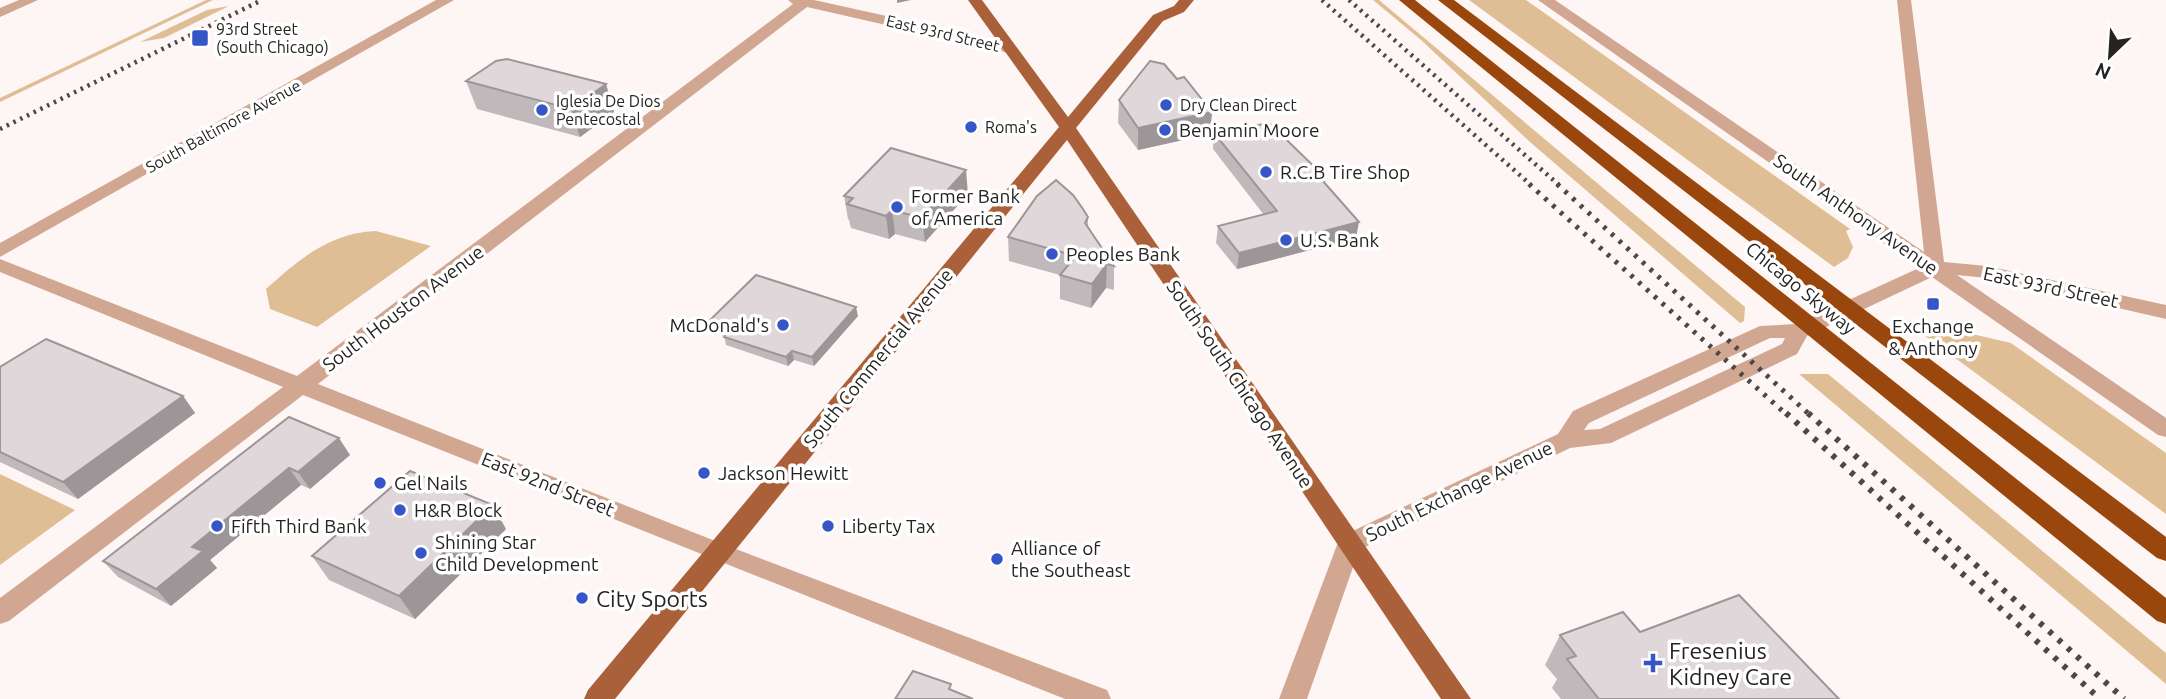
<svg xmlns="http://www.w3.org/2000/svg" width="2166" height="699" font-family="Ubuntu,sans-serif">
  <style>
    .green { fill: #e0be95 }
    .lines { fill: none; stroke-linecap: round; stroke-linejoin: round }
    .minor { fill: #d1a792; fill-rule: evenodd }
    .major { fill: #aa6139; fill-rule: evenodd }
    .highway { fill: #9a470d; fill-rule: evenodd }
    .rail-far2 { stroke: #4b4847; stroke-width: 4.5; stroke-dasharray: 2.5 5; stroke-linecap: butt }
    .rail-far1 { stroke: #4b4847; stroke-width: 5; stroke-dasharray: 3.5 7; stroke-linecap: butt }
    .rail { stroke: #4b4847; stroke-width: 6; stroke-dasharray: 4.5 8; stroke-linecap: butt }
    .wall { fill: #c0b9bb }
    .shaded-wall { fill: #9c9698 }
    .building { fill: #dfd7d9; stroke: #9c9698; stroke-width: 2 }
    .poi-dot { fill: #3655c6; stroke: #fff; stroke-width: 2.5 }
    .labels { text-anchor: middle; dominant-baseline: central; stroke-width: 7; stroke-linejoin: round; paint-order: stroke }
    .far-poi-label { font-size: 16px; fill: #262423; stroke: #fff; text-anchor: start }
    .far-street-label { font-size: 16px; fill: #262423; stroke: #fff }
    .poi-label { font-size: 19px; fill: #262423; stroke: #fff; text-anchor: start }
    .street-label { font-size: 19px; fill: #262423; stroke: #fff }
    .near-poi-label { font-size: 23px; fill: #262423; stroke: #fff; text-anchor: start }
  </style>
  <rect width="100%" height="100%" fill="#fef6f5"/>
  <g class="green">
    <path d="M206,0H213L0,102V98Z"/>
    <path d="M1373,0H1379L1745,307L1744,321L1740,323L1530,142L1421,40Z"/>
    <path d="M1469,0H1526L1850,229L1846,231L1853,247L1848,258L1834,267Z"/>
    <path d="M229,6L164,38L140,42L207,10Z"/>
    <path d="M376,231L431,246L317,327L270,309L266,289C298,260 331,232 376,231Z"/>
    <path d="M1942,327L2011,343L2166,453V514L1920,332Z"/>
    <path d="M1799,374H1828L2166,653V684Z"/>
    <path d="M0,474L75,510L0,565Z"/>
  </g>
  <g class="lines">
    <g class="minor">
      <path d="M19,0H38L0,17V8Z"/>
      <path d="M436,0H454L0,257V243Z"/>
      <path d="M788,0H814L1009,43L1017,48L1009,53L807,7L318,384L728,546L1107,690L1111,699H1065L303,395L9,621L0,624V598L283,387L0,272V259L297,376L793,4Z"/>
      <path d="M1538,0H1555L1924,252L1897,0H1911L1944,262L1987,266L2166,305V319L1987,278L1957,275L2166,418V437L2158,435L1932,277L1807,336L1797,354L1611,443L1570,448L1359,550L1307,699H1279L1340,537L1558,434L1573,411L1760,326L1796,324L1919,268ZM1770,338H1785L1782,344L1600,429L1584,430L1589,423Z"/>
    </g>
    <path class="major" d="M968,0H982L1068,117L1153,15L1174,6L1179,0H1194L1184,12L1163,21L1076,128L1471,699H1441L1067,140L615,699H584L588,690L1059,127Z"/>
    <g class="highway">
      <path d="M1399,0H1415L2166,598V624L2157,621Z"/>
      <path d="M1438,0H1454L2166,537V561L2157,558Z"/>
    </g>
    <g class="rail-far2">
      <path d="M1322,0L1531,185"/>
      <path d="M1349,0L1559,185"/>
      <path d="M0,129L262,0"/>
    </g>
    <g class="rail-far1">
      <path d="M1529,184L1787,415"/>
      <path d="M1557,184L1810,415"/>
    </g>
    <g class="rail">
      <path d="M1786,413L2100,699"/>
      <path d="M1808,413L2124,699"/>
    </g>
  </g>
  <g class="wall">
    <path d="M1177,79L1212,112L1210,134L1138,150L1118,123L1119,100Z"/>
    <path d="M466,81L606,84L614,112L580,137L477,109Z"/>
    <path d="M1214,133L1326,178L1325,184L1356,238L1237,269L1216,243L1218,226L1264,215L1213,149Z"/>
    <path d="M968,194L925,242L895,234L889,239L851,228L849,220L848,219L844,196Z"/>
    <path d="M1088,217V228L1114,266V290L1106,288L1091,308L1060,299V275L1009,261L1008,237Z"/>
    <path d="M858,316L814,366L794,360L788,366L726,345L724,336L710,332L707,323Z"/>
    <path d="M0,367L183,396L195,413L78,499L0,462Z"/>
    <path d="M289,417L350,455L310,489L301,485L210,560L217,568L171,606L118,577L103,561Z"/>
    <path d="M506,529L415,619L329,580L312,556Z"/>
    <path d="M1640,632L1839,699H1561L1552,688L1557,679L1545,665L1560,635Z"/>
  </g>
  <g class="shaded-wall">
    <path d="M897,0H911L897,3Z"/>
    <path d="M606,84L614,112L580,137L571,109Z"/>
    <path d="M1212,112L1210,134L1138,150V128Z"/>
    <path d="M966,170L968,194L925,242L922,218Z"/>
    <path d="M892,210L895,234L889,239L886,216Z"/>
    <path d="M1359,222L1356,238L1237,269L1239,253Z"/>
    <path d="M1107,264L1106,288L1091,308L1092,284Z"/>
    <path d="M856,307L858,316L814,366L812,357Z"/>
    <path d="M792,351L794,360L788,366L786,357Z"/>
    <path d="M183,396L195,413L78,499L63,482Z"/>
    <path d="M339,438L350,455L310,489L298,472Z"/>
    <path d="M289,468L301,485L210,560L217,568L171,606L156,589L192,547Z"/>
    <path d="M493,505L506,529L415,619L399,596Z"/>
  </g>
  <g class="building">
    <path d="M507,59L606,84L571,109L466,81L496,61Z"/>
    <path d="M1150,61L1164,64L1177,79L1184,77L1212,112L1138,128L1119,100Z"/>
    <path d="M1269,123L1326,178L1322,180L1359,222L1239,253L1218,226L1277,211L1214,133Z"/>
    <path d="M891,148L966,170L922,218L892,210L886,216L847,204L853,198L844,196Z"/>
    <path d="M1056,180L1073,195L1083,209L1088,217L1085,223L1114,266L1107,264L1092,284L1060,275L1076,256L1008,237L1037,196Z"/>
    <path d="M756,275L856,307L812,357L792,351L786,357L724,337L729,330L707,323Z"/>
    <path d="M46,339L183,396L63,482L0,452V367Z"/>
    <path d="M289,417L339,438L298,472L289,468L192,547L203,551L156,589L103,561Z"/>
    <path d="M410,471L493,505L399,596L312,556Z"/>
    <path d="M1739,595L1839,699H1599L1567,659L1576,656L1560,635L1623,612L1640,632Z"/>
    <path d="M913,671L951,684L949,689L973,699H895Z"/>
  </g>
  <g class="poi-dot">
    <rect x="191" y="29" width="18" height="18" rx="3.5"/>
    <circle cx="1166" cy="105" r="7"/>
    <circle cx="542" cy="110" r="7"/>
    <circle cx="971" cy="127" r="7"/>
    <circle cx="1165" cy="130" r="7"/>
    <circle cx="1266" cy="172" r="7"/>
    <circle cx="897" cy="207" r="7"/>
    <circle cx="1286" cy="240" r="7"/>
    <circle cx="1052" cy="254" r="7"/>
    <rect x="1926" y="297" width="14" height="14" rx="3.5"/>
    <circle cx="783" cy="325" r="7"/>
    <circle cx="704" cy="473" r="7"/>
    <circle cx="380" cy="483" r="7"/>
    <circle cx="400" cy="510" r="7"/>
    <circle cx="217" cy="526" r="7"/>
    <circle cx="828" cy="526" r="7"/>
    <circle cx="421" cy="553" r="7"/>
    <circle cx="997" cy="559" r="7"/>
    <circle cx="582" cy="598" r="7"/>
    <path d="M1649.5 652.5h7v7h7v7h-7v7h-7v-7h-7v-7h7z"/>
  </g>
  <g class="labels">
    <g class="far-poi-label">
      <text x="216" y="29">93rd Street<tspan x="216" dy="18">(South Chicago)</tspan></text>
      <text x="556" y="101">Iglesia De Dios<tspan x="556" dy="18">Pentecostal</tspan></text>
      <text x="1180" y="105">Dry Clean Direct</text>
      <text x="985" y="127">Roma's</text>
    </g>
    <g class="far-street-label">
      <text transform="translate(943 33) rotate(13)">East 93rd Street</text>
      <text transform="translate(223 126) rotate(-29)">South Baltimore Avenue</text>
    </g>
    <g class="poi-label">
      <text x="1179" y="130">Benjamin Moore</text>
      <text x="1280" y="172">R.C.B Tire Shop</text>
      <text x="911" y="196">Former Bank<tspan x="911" dy="22">of America</tspan></text>
      <text x="1300" y="240">U.S. Bank</text>
      <text x="1066" y="254">Peoples Bank</text>
      <text x="769" y="325" text-anchor="end">McDonald's</text>
      <text x="1933" y="326" text-anchor="middle">Exchange<tspan x="1933" dy="22">&amp; Anthony</tspan></text>
      <text x="718" y="473">Jackson Hewitt</text>
      <text x="394" y="483">Gel Nails</text>
      <text x="414" y="510">H&amp;R Block</text>
      <text x="231" y="526">Fifth Third Bank</text>
      <text x="842" y="526">Liberty Tax</text>
      <text x="435" y="542">Shining Star<tspan x="435" dy="22">Child Development</tspan></text>
      <text x="1011" y="548">Alliance of<tspan x="1011" dy="22">the Southeast</tspan></text>
    </g>
    <g class="street-label">
      <text transform="translate(1856 214) rotate(35)">South Anthony Avenue</text>
      <text transform="translate(2051 287) rotate(12)">East 93rd Street</text>
      <text transform="translate(1801 288) rotate(39)">Chicago Skyway</text>
      <text transform="translate(403 308) rotate(-37)">South Houston Avenue</text>
      <text transform="translate(878 358) rotate(-51)">South Commercial Avenue</text>
      <text transform="translate(1240 384) rotate(56)">South South Chicago Avenue</text>
      <text transform="translate(548 484) rotate(22)">East 92nd Street</text>
      <text transform="translate(1459 491) rotate(-26)">South Exchange Avenue</text>
    </g>
    <g class="near-poi-label">
      <text x="596" y="598">City Sports</text>
      <text x="1669" y="650">Fresenius<tspan x="1669" dy="26">Kidney Care</tspan></text>
    </g>
  </g>
  <g transform="translate(2110 56) rotate(205)" stroke="#ffffff" stroke-width="5" paint-order="stroke">
  <path d="M0-5L12 26L0 18L-12 26Z" fill="#262423"/>
  <text y="-10" font-size="19" font-weight="bold" text-anchor="middle" fill="#262423">N</text>
  </g>
</svg>
